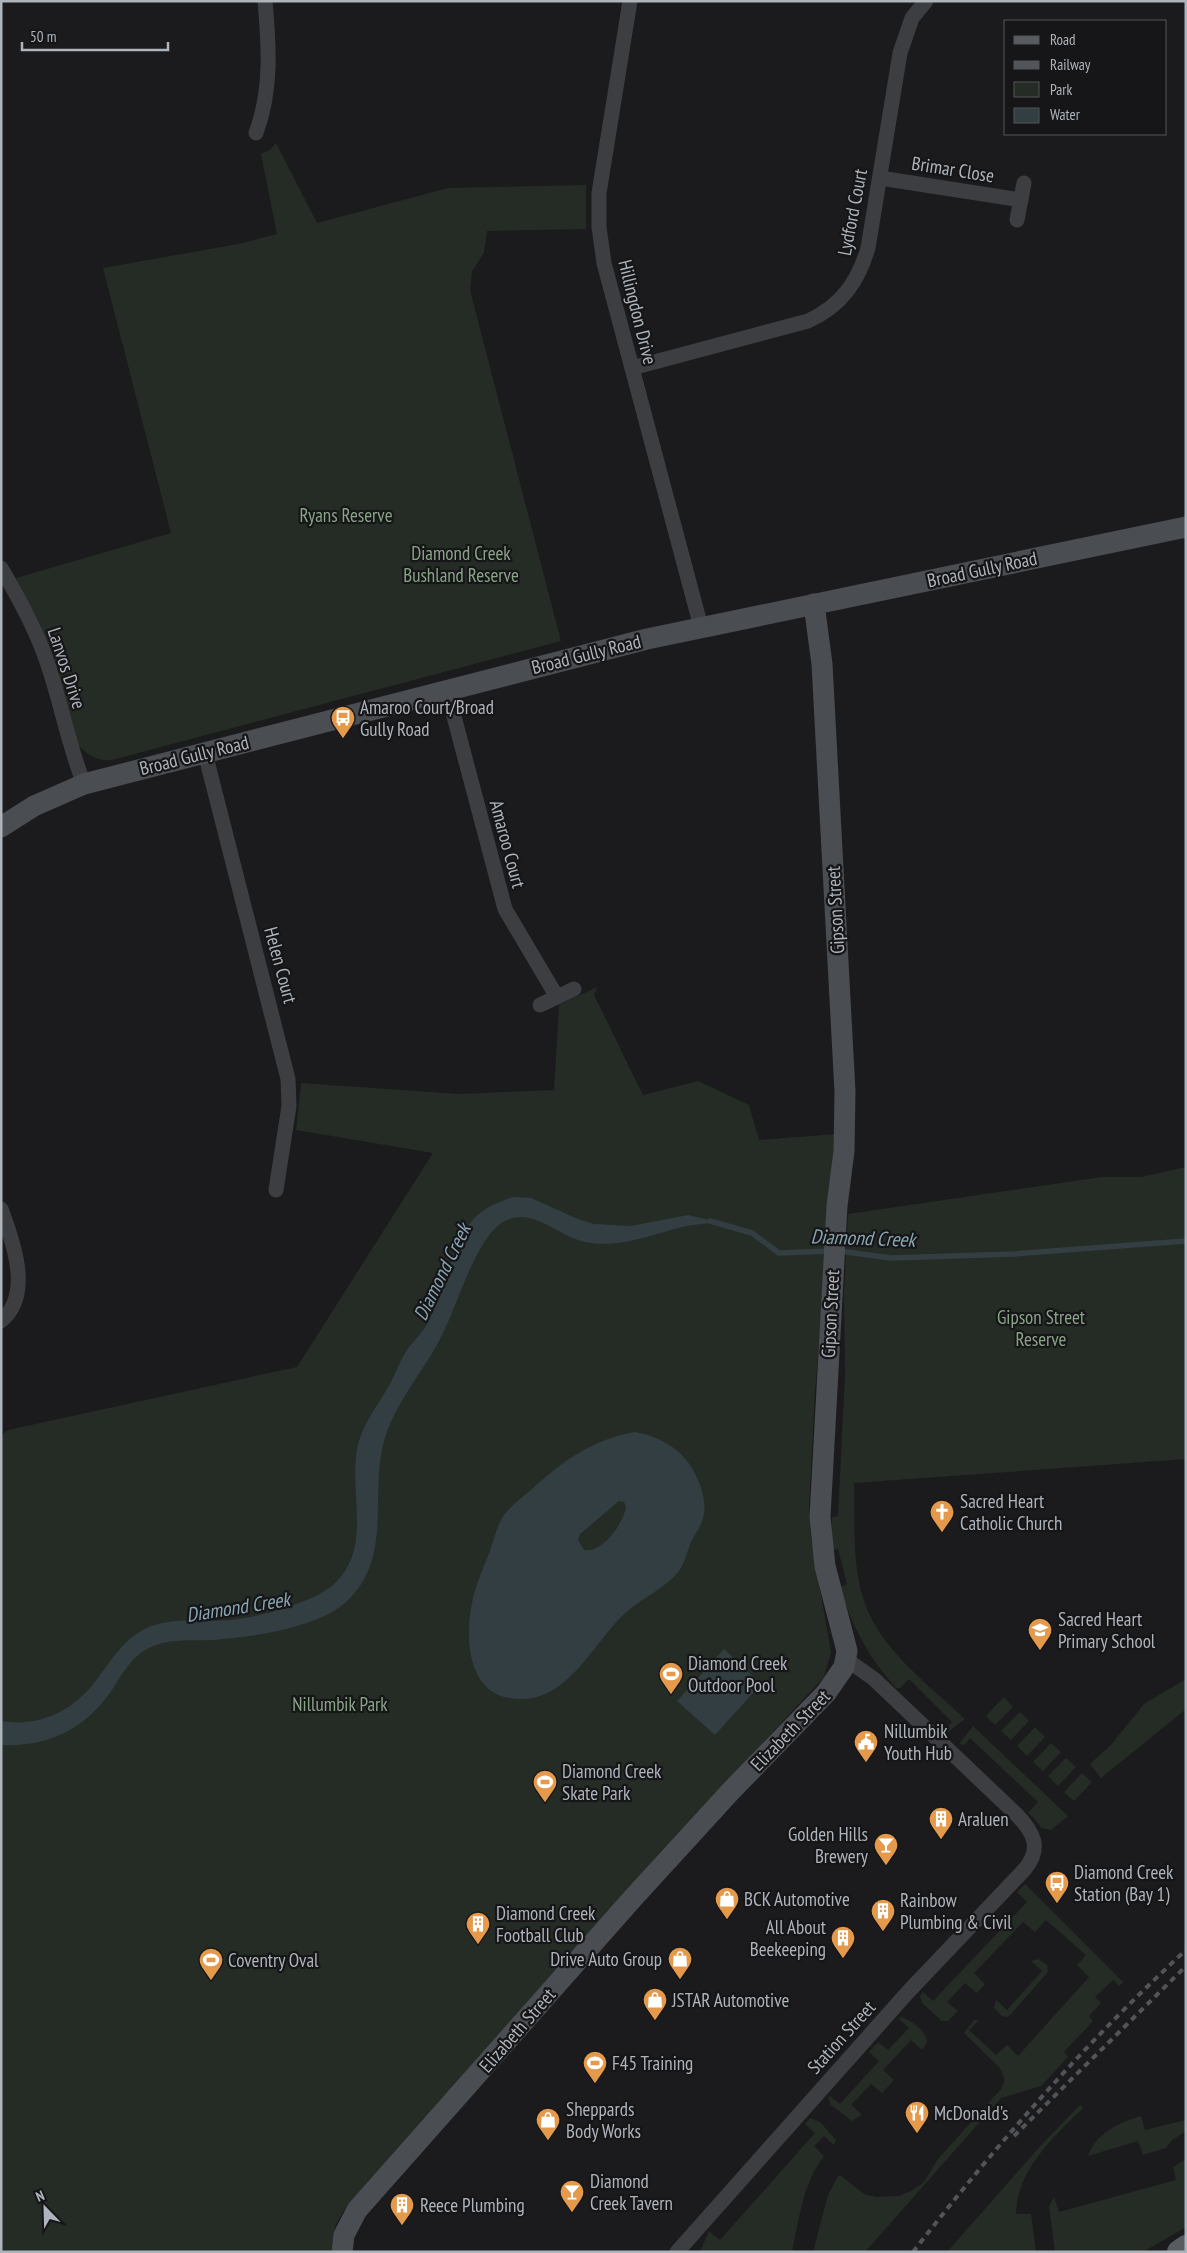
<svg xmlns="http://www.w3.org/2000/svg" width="1187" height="2253" font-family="'PT Sans Narrow',sans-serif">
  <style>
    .green { fill: #252c25 }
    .water { fill: #333e42; fill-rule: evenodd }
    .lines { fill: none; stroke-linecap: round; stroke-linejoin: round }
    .stream { stroke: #333e42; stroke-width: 5.5 }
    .street { stroke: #3c3e41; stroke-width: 15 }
    .secondary { stroke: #4a4d51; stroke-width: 21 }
    .primary { stroke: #585b60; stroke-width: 24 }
    .rail { stroke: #515458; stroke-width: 4; stroke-dasharray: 6 5; stroke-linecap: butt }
    .labels { text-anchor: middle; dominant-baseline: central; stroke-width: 4.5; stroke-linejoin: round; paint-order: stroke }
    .street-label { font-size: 19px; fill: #aeb4bb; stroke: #161618 }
    .park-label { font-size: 19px; fill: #8aa487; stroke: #161618 }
    .poi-label { font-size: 19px; fill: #aeb4bb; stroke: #161618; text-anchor: start }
    .water-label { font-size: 20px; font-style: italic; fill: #89a5b2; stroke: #161618 }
  </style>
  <rect width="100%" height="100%" fill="#1b1b1d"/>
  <g class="green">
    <path d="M276,143L317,223L448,188L586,185V229L487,231L484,253L472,271L470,290L561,641L112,760C97,761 88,756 78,745L40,624L16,578L171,533L103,268L238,244L277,234L261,154L270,150Z"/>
    <path d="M597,987L594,995L643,1095L698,1081L749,1105L759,1140L836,1134L815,1392L809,1507L811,1538L831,1652L824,1677L650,1864L345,2209L335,2226L331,2252H1V1436L8,1430L297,1367L433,1153L296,1130L301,1083L459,1094L554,1090L559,1005Z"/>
    <path d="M1186,1167V1459L854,1483C855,1519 852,1559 862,1594C876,1647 927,1683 965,1719L947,1733L945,1729L952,1722L909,1679L900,1688H896C869,1658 851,1625 840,1587L847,1584L838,1549L831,1551L832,1517L838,1516L845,1375L844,1293L848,1214L1102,1177H1141Z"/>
    <path d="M1186,1679V1709L1101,1778L1090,1764L1111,1745L1144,1704Z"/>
    <path d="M1004,1697L1013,1707L995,1725L986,1716Z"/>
    <path d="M1020,1712L1029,1721L1011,1740L1001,1731Z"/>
    <path d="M973,1726L1068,1816L1051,1830L1041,1828L1034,1818L1028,1813L1038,1802L970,1738L964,1745L959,1744Z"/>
    <path d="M1035,1727L1045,1737L1027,1756L1017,1746Z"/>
    <path d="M1051,1743L1061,1752L1043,1771L1033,1762Z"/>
    <path d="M1066,1758L1076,1767L1058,1786L1048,1776Z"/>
    <path d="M1082,1773L1092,1782L1074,1801L1064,1792Z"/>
    <path d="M1025,1884L1123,1982L1119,1986L1113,1980L1095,1997L1101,2003L1089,2016L1093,2021L1064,2052L1068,2057L1041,2086L1001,2098L865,2252H813L828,2195L838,2176H841L864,2194L876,2197L899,2196L913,2190L924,2182L938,2159L1001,2089L1005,2080L1000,2068L964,2033L974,2020H979L969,2030L996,2055L1007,2045L1018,2056L1089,1977L1077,1965L1086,1955L1046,1920L1035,1932L1023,1922L974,1973L985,1984L977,1993L965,1983L947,2002L958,2011L948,2021H942L922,2003L920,1996L923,1992L933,2001L1027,1902L1017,1892Z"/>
    <path d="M1038,1959L1047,1965L1048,1972L1011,2014L1007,2017L1002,2016L994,2008L996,2000L1007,2010L1042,1971L1031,1961Z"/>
    <path d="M900,2017C910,2019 928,2032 927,2043L922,2050L911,2040L883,2070L894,2080L882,2093L871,2084L851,2105L862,2115L852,2121L831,2105L828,2098L830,2096L840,2104L879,2061L869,2052L878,2042L888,2050L909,2028L899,2019Z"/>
    <path d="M1080,2105L1083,2108C1053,2138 1017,2169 1016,2214H1031L1036,2252H947L1043,2143Z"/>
    <path d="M1141,2116L1145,2130L1186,2120V2131L1172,2140L1166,2148L1143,2155L1138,2141L1088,2156C1096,2133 1120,2122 1141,2116Z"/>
    <path d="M810,2118L820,2122L836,2140L834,2145L824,2136L814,2146L824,2156C803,2183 799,2219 792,2252H700L709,2231L720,2240L815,2133L805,2124Z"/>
    <path d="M1186,2159V2227L1143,2252H1055L1049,2206L1054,2197L1059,2212L1176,2180L1173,2167Z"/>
  </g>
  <g class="water">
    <path d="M513,1197L531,1198L578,1219L594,1224L631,1226L688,1215L718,1222C702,1224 686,1225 671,1230C642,1238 616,1248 585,1242C557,1236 532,1205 503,1222C476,1238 457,1306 442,1335C424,1372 393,1404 383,1445C370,1499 393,1560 345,1603C317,1628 248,1638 211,1640C187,1641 166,1638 145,1650C130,1659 121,1676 112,1690C85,1729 49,1747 1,1745V1721C35,1727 67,1714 90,1688C105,1670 116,1649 135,1635C163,1614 199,1623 232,1620C259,1617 312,1603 333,1585C373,1549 349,1495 357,1450C361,1425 380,1403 392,1380C397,1370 402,1357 409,1347C415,1340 422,1333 427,1324C445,1292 449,1252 471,1222C481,1209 498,1202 513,1197Z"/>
    <path d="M635,1432C668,1438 691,1456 701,1488C704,1497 706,1509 703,1518C701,1527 695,1534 691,1542C687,1551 685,1563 679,1571C666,1588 638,1600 622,1616C590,1648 564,1708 509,1698C465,1690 465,1632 473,1598C477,1582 484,1566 490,1551C494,1539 497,1525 504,1515C511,1505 523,1497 532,1489C563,1461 593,1439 635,1432ZM619,1501L624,1502L626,1507C623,1524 603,1553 584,1550L578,1540L580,1534Z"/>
    <path d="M724,1649L761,1684L715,1735L677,1701Z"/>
  </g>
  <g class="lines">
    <g class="stream">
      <path d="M710,1221L752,1233L779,1253L830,1251"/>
      <path d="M839,1251L891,1258L1014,1254L1186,1241"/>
    </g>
    <g class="street">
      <path d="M630,1L599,193V227L604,263L701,627"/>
      <path d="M256,133C272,90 269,46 265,1"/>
      <path d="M880,178L1021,200"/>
      <path d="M1017,220L1024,183"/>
      <path d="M632,368L808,321C841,306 858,282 868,248L900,53L912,18L926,1"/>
      <path d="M1,568C19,598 36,629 47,662C61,702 68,744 84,784"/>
      <path d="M447,690L505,909L557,997"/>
      <path d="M205,753L288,1079L289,1106L276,1190"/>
      <path d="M540,1005L574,989"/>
      <path d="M1,1209C13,1241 33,1295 1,1321"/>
      <path d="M677,2252L908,1992L1025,1869C1042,1848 1034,1833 1017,1815L874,1679L846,1659"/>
    </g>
    <g class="secondary">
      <path d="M1,827L34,806L84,784L647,639L1186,527"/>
      <path d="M342,2252L344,2235L357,2210L633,1898L730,1792L826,1693L844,1667L847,1651L825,1566L820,1517L837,1206L844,1151L845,1092L822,664L814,604"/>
    </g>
    <path class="primary" d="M1179,2252L1186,2247"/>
    <g class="rail">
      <path d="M1014,2136L1186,1966"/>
      <path d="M913,2252C997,2144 1085,2043 1186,1950"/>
    </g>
  </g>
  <defs>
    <symbol id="bus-pin" viewBox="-11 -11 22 30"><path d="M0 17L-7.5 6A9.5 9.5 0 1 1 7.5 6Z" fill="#e4994b" stroke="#161618"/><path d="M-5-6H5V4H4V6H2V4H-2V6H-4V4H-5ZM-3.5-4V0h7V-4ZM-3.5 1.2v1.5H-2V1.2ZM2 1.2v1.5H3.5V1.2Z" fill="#fff"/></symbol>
    <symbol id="church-pin" viewBox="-11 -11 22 30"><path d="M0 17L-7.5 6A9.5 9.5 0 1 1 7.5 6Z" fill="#e4994b" stroke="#161618"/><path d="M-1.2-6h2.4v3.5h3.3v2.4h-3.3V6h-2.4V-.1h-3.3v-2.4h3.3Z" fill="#fff"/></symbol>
    <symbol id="school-pin" viewBox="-11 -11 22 30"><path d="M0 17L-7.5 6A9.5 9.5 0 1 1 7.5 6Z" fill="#e4994b" stroke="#161618"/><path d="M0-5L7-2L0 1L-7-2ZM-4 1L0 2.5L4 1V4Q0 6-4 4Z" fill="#fff"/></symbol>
    <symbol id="stadium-pin" viewBox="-11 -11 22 30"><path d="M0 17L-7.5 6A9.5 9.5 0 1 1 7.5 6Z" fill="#e4994b" stroke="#161618"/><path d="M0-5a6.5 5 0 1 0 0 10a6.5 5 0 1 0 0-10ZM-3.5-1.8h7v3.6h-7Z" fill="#fff"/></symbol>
    <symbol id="civic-pin" viewBox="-11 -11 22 30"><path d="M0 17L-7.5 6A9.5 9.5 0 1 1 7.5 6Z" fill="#e4994b" stroke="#161618"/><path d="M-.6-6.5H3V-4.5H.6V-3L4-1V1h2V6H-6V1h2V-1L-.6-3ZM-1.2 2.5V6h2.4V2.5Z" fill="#fff"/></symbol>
    <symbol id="building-pin" viewBox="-11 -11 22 30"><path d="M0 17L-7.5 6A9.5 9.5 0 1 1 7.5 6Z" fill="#e4994b" stroke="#161618"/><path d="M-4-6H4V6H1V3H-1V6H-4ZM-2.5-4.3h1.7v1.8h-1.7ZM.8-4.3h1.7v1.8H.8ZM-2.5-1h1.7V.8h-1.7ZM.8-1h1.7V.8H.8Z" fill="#fff"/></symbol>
    <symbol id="bar-pin" viewBox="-11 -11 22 30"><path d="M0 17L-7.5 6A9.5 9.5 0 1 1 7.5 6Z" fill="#e4994b" stroke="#161618"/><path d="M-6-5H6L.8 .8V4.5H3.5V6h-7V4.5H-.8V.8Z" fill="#fff"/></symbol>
    <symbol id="shop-pin" viewBox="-11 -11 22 30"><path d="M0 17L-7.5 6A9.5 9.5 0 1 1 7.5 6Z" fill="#e4994b" stroke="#161618"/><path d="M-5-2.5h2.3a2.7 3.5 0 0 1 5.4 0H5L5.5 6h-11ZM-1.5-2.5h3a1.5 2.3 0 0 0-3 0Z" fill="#fff"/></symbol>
    <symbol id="restaurant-pin" viewBox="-11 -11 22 30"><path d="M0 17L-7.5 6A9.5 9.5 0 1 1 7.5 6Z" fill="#e4994b" stroke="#161618"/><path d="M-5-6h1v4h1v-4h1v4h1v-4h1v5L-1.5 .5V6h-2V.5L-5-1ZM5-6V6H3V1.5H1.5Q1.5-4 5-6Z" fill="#fff"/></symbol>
  </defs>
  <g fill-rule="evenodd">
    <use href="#bus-pin" x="329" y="704" width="28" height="38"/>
    <use href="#church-pin" x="928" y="1498" width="28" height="38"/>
    <use href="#school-pin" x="1026" y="1616" width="28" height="38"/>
    <use href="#stadium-pin" x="657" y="1660" width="28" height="38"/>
    <use href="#civic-pin" x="852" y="1728" width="28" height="38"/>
    <use href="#stadium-pin" x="531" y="1768" width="28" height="38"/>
    <use href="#building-pin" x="927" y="1805" width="28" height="38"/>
    <use href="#bar-pin" x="872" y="1831" width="28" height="38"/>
    <use href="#bus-pin" x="1043" y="1869" width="28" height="38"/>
    <use href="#shop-pin" x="713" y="1885" width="28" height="38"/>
    <use href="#building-pin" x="869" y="1897" width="28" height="38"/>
    <use href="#building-pin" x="464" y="1910" width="28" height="38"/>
    <use href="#building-pin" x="829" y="1924" width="28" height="38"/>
    <use href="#shop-pin" x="666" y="1945" width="28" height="38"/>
    <use href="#stadium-pin" x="197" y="1946" width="28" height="38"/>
    <use href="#shop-pin" x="641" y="1986" width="28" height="38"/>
    <use href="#stadium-pin" x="581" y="2049" width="28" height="38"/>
    <use href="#restaurant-pin" x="903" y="2099" width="28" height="38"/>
    <use href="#shop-pin" x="534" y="2106" width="28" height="38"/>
    <use href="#bar-pin" x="558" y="2178" width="28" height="38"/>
    <use href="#building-pin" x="388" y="2191" width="28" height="38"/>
  </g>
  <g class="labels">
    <g class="street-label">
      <text transform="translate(953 169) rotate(9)">Brimar Close</text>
      <text transform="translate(852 212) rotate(-79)">Lydford Court</text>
      <text transform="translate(638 312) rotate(76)">Hillingdon Drive</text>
      <text transform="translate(982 569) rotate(-12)">Broad Gully Road</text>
      <text transform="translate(586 654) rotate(-14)">Broad Gully Road</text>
      <text transform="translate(67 668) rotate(72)">Lanvos Drive</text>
      <text transform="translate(194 755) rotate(-14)">Broad Gully Road</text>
      <text transform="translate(508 844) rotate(75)">Amaroo Court</text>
      <text transform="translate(835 910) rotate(-93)">Gipson Street</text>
      <text transform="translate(281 965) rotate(75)">Helen Court</text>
      <text transform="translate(830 1314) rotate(-87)">Gipson Street</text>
      <text transform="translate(790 1730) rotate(-46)">Elizabeth Street</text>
      <text transform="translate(517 2030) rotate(-49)">Elizabeth Street</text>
      <text transform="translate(841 2037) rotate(-48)">Station Street</text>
    </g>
    <g class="park-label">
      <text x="346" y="515">Ryans Reserve</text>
      <text x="461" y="553">Diamond Creek<tspan x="461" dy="22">Bushland Reserve</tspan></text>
      <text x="1041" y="1317">Gipson Street<tspan x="1041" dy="22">Reserve</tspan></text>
      <text x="340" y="1704">Nillumbik Park</text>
    </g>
    <g class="poi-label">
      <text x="360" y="707">Amaroo Court/Broad<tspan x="360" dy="22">Gully Road</tspan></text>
      <text x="960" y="1501">Sacred Heart<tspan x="960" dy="22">Catholic Church</tspan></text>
      <text x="1058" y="1619">Sacred Heart<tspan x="1058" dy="22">Primary School</tspan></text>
      <text x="688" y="1663">Diamond Creek<tspan x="688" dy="22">Outdoor Pool</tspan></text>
      <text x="884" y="1731">Nillumbik<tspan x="884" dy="22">Youth Hub</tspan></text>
      <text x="562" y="1771">Diamond Creek<tspan x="562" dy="22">Skate Park</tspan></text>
      <text x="958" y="1819">Araluen</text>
      <text x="868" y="1834" text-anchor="end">Golden Hills<tspan x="868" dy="22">Brewery</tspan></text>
      <text x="1074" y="1872">Diamond Creek<tspan x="1074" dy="22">Station (Bay 1)</tspan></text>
      <text x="744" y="1899">BCK Automotive</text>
      <text x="900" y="1900">Rainbow<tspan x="900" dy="22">Plumbing &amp; Civil</tspan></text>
      <text x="496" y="1913">Diamond Creek<tspan x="496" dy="22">Football Club</tspan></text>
      <text x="826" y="1927" text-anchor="end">All About<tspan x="826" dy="22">Beekeeping</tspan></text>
      <text x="662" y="1959" text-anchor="end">Drive Auto Group</text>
      <text x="228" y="1960">Coventry Oval</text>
      <text x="672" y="2000">JSTAR Automotive</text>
      <text x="612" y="2063">F45 Training</text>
      <text x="566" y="2109">Sheppards<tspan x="566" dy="22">Body Works</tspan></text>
      <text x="934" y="2113">McDonald's</text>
      <text x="590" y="2181">Diamond<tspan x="590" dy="22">Creek Tavern</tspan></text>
      <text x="420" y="2205">Reece Plumbing</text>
    </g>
    <g class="water-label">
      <text transform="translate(863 1238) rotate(2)">Diamond Creek</text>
      <text transform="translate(442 1272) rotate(-64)">Diamond Creek</text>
      <text transform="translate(238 1607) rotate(-9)">Diamond Creek</text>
    </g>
  </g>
  <rect width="1187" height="2253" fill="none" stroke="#aeb4bb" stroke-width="5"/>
  <rect x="1004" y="20" width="162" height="115" fill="#161618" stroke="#535559"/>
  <rect x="1014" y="36" width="25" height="8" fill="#585b60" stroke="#535559"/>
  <text x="1050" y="45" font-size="15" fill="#aeb4bb">Road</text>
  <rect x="1014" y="61" width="25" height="8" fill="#515458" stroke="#535559"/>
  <text x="1050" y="70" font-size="15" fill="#aeb4bb">Railway</text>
  <rect x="1014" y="82" width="25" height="15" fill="#252c25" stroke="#535559"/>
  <text x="1050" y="95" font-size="15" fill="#aeb4bb">Park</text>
  <rect x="1014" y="108" width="25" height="15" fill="#333e42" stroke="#535559"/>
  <text x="1050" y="120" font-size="15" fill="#aeb4bb">Water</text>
  <g transform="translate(45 2208) rotate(337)" stroke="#161618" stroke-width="4" paint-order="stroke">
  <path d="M0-4L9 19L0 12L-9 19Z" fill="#aeb4bb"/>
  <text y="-8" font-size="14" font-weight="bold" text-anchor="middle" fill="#aeb4bb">N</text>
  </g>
  <path d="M22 42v8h146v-8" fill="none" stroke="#aeb4bb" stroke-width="2.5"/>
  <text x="30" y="42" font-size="15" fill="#aeb4bb" stroke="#161618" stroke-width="4" paint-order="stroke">50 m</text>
</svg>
